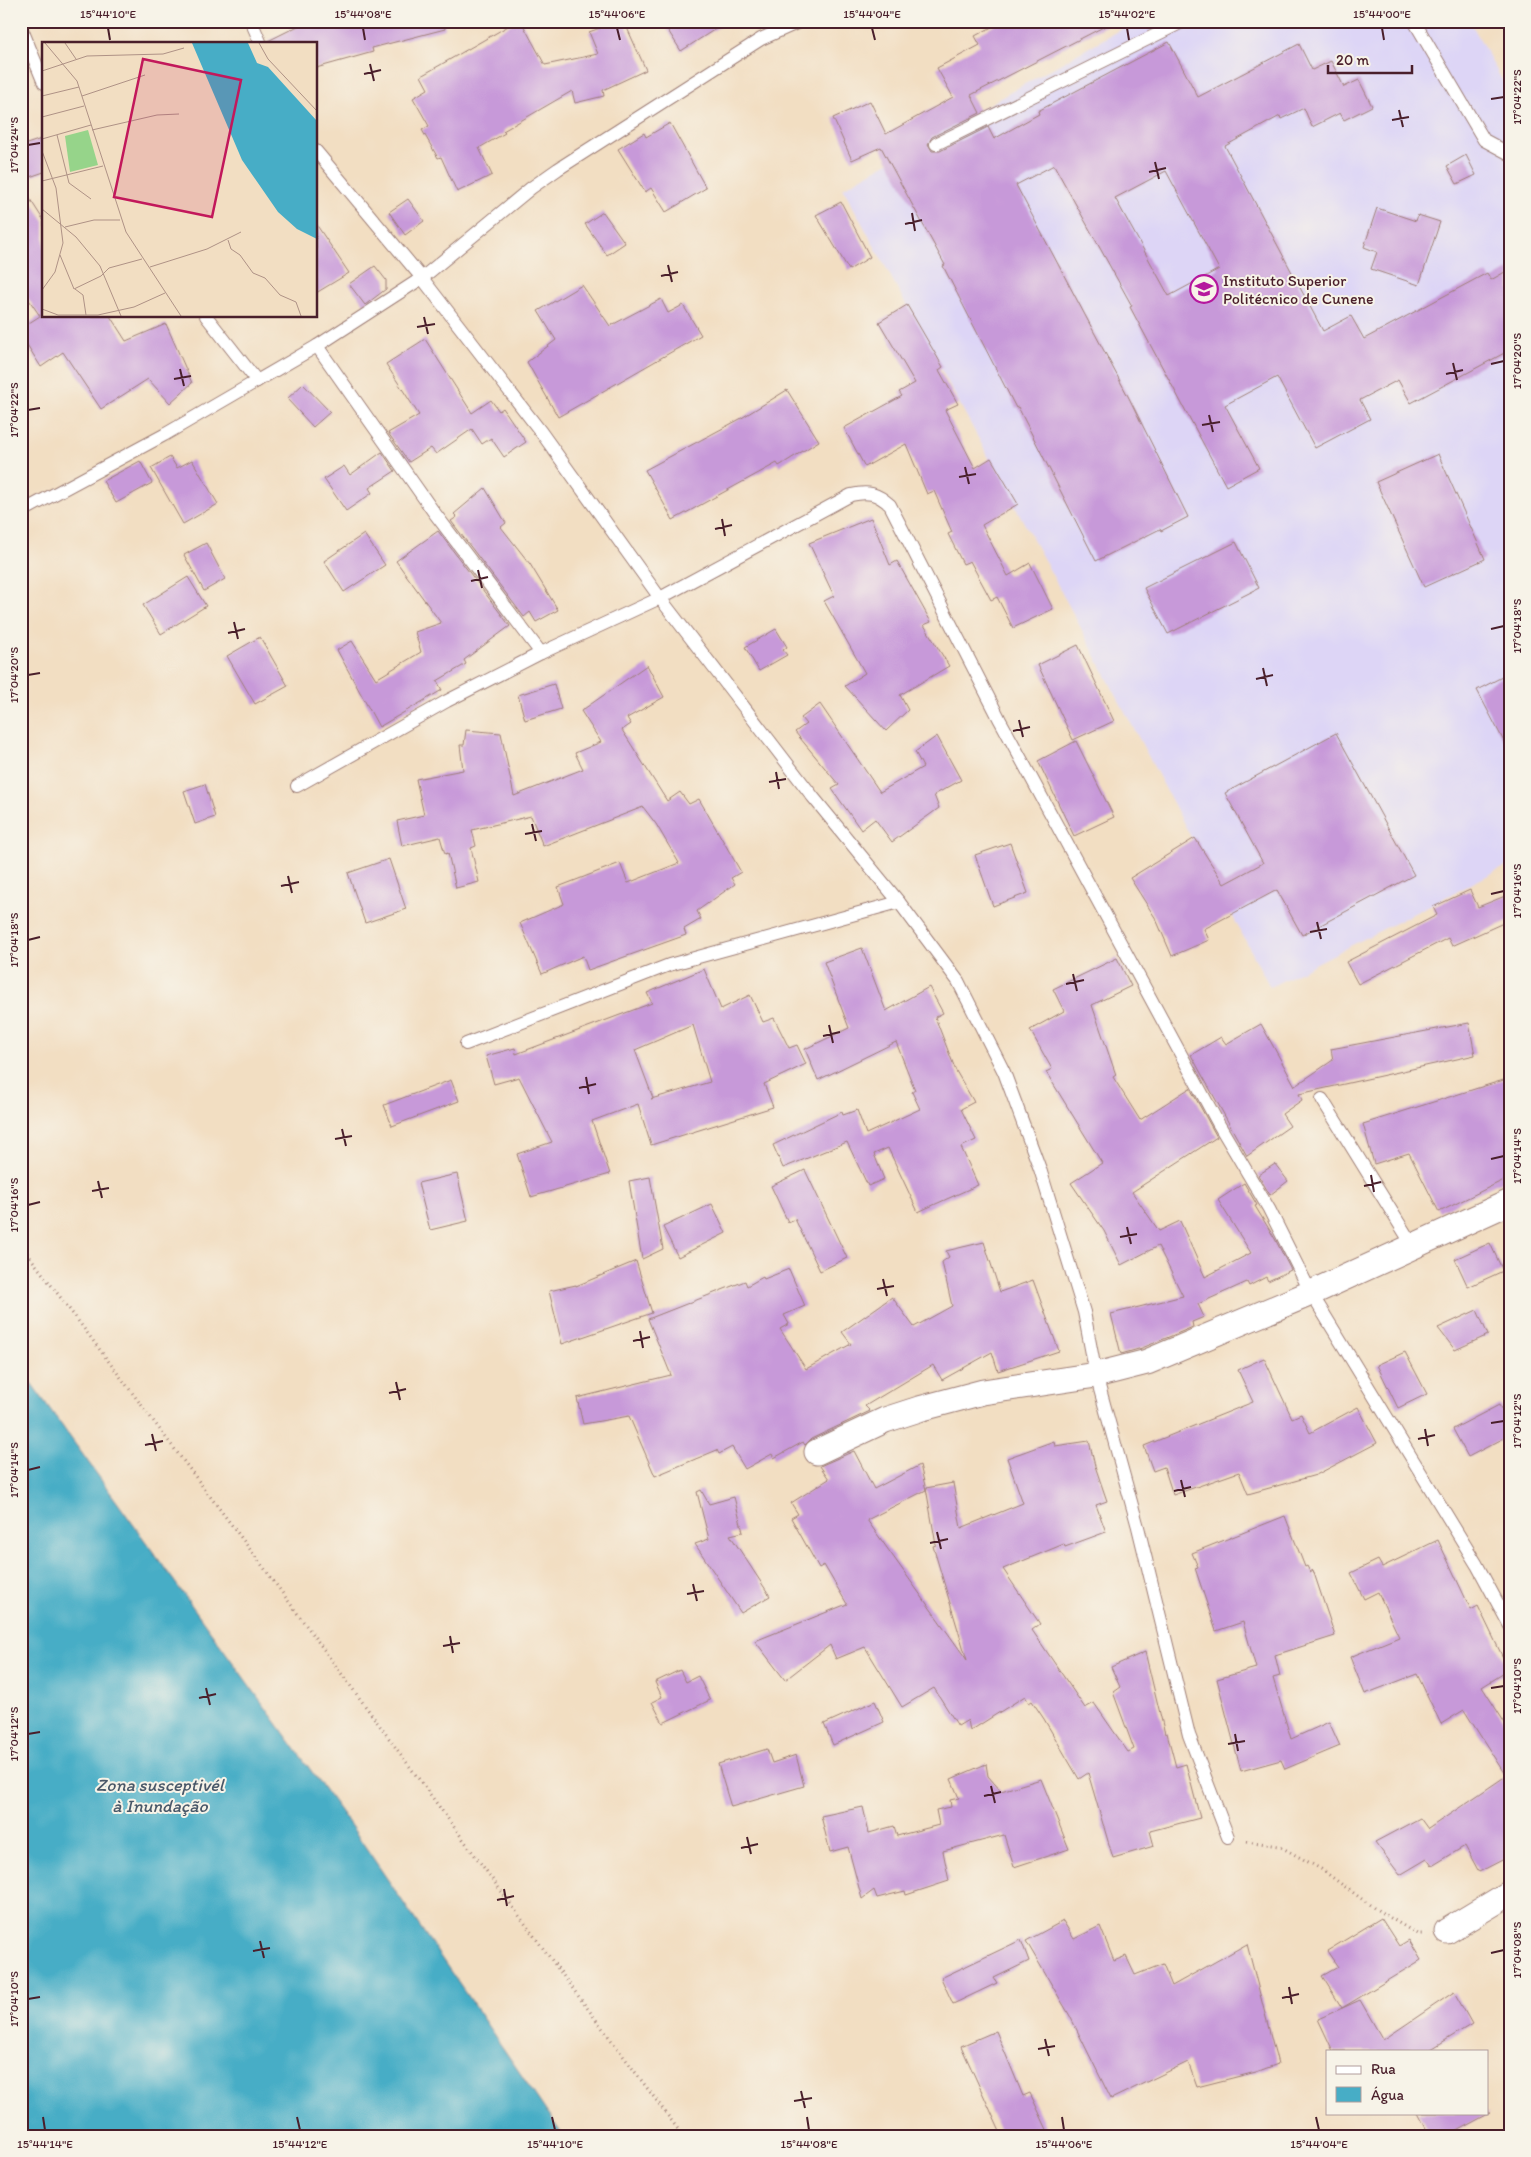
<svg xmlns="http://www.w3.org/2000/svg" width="1531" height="2157" font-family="Itim,sans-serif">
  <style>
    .built { fill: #ddd5f6 }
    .water { fill: #47adc6; stroke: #486678 }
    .building { fill: #c799d9; fill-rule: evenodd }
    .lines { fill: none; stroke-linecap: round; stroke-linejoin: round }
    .service-casing { stroke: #9e7e76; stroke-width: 14 }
    .minor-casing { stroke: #9e7e76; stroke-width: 27 }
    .path { stroke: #9e7e76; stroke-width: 3; stroke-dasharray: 1 4; stroke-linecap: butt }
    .service { stroke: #fff; stroke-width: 12 }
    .minor { stroke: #fff; stroke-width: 25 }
    .ticks { fill: none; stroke: #4a1f2b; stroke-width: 2 }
    .labels { text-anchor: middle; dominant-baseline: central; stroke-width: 4; stroke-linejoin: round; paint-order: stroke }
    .poi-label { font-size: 16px; fill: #4a1f2b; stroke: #f7f3e8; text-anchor: start }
    .water-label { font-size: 18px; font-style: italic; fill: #495869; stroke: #f7f3e8 }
    .inset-road { fill: none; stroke: #af9286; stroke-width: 1 }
    .view { fill: #c2185b; fill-opacity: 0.15; stroke: #c2185b; stroke-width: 2.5 }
    .inset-edge { fill: none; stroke: #4a1f2b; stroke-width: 2.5 }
    .neatline { fill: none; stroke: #4a1f2b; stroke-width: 2 }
    .ticks-label { font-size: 12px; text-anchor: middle; fill: #4a1f2b }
  </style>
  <rect width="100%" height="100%" fill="#f7f3e8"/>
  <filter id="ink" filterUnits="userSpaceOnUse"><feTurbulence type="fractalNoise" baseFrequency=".02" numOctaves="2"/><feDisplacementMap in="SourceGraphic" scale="10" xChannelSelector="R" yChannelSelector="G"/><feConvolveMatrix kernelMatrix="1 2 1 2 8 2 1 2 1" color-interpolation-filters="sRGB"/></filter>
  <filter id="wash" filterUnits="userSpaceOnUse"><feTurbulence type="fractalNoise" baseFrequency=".0096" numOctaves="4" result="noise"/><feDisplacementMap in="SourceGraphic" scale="20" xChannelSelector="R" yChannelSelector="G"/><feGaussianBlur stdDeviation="1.12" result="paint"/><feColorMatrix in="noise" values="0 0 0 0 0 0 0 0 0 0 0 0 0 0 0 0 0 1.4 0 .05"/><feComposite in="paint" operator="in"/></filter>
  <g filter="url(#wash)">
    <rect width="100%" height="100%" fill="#f2dec2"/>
    <path class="built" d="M1135,21H1470L1510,95V864L1270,987L1075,617L843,188Z"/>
    <path class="water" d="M21,1369L351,1826L563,2136H21Z"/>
    <g id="blocks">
      <g class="building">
        <path d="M308,21H444L445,29L372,48L373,52L316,68V44H269L268,41Z"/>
        <path d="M517,21H521L545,65L598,54L589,32L600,28L597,21H624L646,70L603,90L604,96L575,103L572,91L503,131L505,133L479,148L492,175L457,192L441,157L438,158L422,130L429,126L413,98L428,89L421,76Z"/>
        <path d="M662,21H728L681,51Z"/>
        <path d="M1003,21H1115L971,95L980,113L932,137L928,144L932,151H940L988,127L994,139L1039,114L1038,111L1169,42L1198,97L1299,44L1312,70L1331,61L1344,87L1359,80L1372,106L1344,120L1340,113L1312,127L1304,108L1281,119L1280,116L1225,146L1323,331L1351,316L1364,339L1487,273L1491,280L1510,269V350L1411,403L1398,380L1360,400L1370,419L1315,448L1277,377L1225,405L1259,468L1226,486L1130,307L1132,306L1054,165L1016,185L1129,398L1188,517L1161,531L1160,529L1096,561L1018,407L1016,408L943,266L945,265L881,147L852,160L833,118L870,101L886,134L953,97L937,68L980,45L975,36ZM1166,171L1219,269L1169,296L1115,198Z"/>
        <path d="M670,123L706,188L666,212L651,188L645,192L618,149L644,133L646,137Z"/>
        <path d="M44,138V172L21,180V146Z"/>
        <path d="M1466,155L1476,175L1457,184L1447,166Z"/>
        <path d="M21,185L44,221V316H110L126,341L166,324L192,383L170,403L148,379L101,409L63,352L41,367L21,335V328L40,316L21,288Z"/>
        <path d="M408,199L424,221L405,235L389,212Z"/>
        <path d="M841,202L870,257L849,270L816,215Z"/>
        <path d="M1377,208L1416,221L1418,215L1440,222L1419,285L1371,269L1377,252L1364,247Z"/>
        <path d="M603,212L625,243L607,255L585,224Z"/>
        <path d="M316,224L349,273L316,293Z"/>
        <path d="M375,266L386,280V289L365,305L349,284Z"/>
        <path d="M582,285L610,326L661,299L668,313L683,305L701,335L558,417L527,362L556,340L538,311Z"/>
        <path d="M907,305L943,367L939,370L958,404L945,410L975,468L991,458L1018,504L982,525L1008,576L1030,563L1053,609L1013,628L997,597L991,600L970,561L963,564L948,534L952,532L934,491L927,494L906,444L865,467L844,428L902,396L899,392L915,383L879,322Z"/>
        <path d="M425,339L472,413L491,400L499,411L503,408L526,442L504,457L491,438L482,444L472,429L436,454L431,448L409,462L388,433L419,415L386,364Z"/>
        <path d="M303,384L330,412L313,427L287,399Z"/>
        <path d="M787,390L819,441L779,466L777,463L673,520L645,470L740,419Z"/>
        <path d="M382,452L395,471L369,488L372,493L346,511L324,479L344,466L350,475Z"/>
        <path d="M1438,454L1485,559L1424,587L1376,482Z"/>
        <path d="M170,457L177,468L192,460L218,504L183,524L151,468Z"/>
        <path d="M140,461L152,483L116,503L103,481Z"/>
        <path d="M485,488L506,523L501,527L530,564L558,610L536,622L530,612L524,617L451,521L457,517L454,514Z"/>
        <path d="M871,518L890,565L897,561L931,622L924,625L949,666L900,695L908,710L886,731L845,686L865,673L824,601L834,596L809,543Z"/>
        <path d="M438,531L510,626L464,660L466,664L437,681L442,690L379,727L337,650L352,641L376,679L421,652L415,632L441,623L396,561Z"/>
        <path d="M364,534L385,565L344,592L324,561Z"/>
        <path d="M1236,542L1259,588L1168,634L1144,588Z"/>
        <path d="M206,543L225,579L204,591L184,555Z"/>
        <path d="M188,577L206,606L161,634L143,605Z"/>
        <path d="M776,629L787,647L783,650L787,655L759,671L745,647Z"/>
        <path d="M260,637L288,686L255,704L227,656Z"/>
        <path d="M1078,645L1114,721L1073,740L1038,665Z"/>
        <path d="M647,665L664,697L627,718L631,724L622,730L667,801L680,792L689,804L699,799L741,872L731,878L735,884L697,911L701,919L684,929L686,935L588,970L583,956L542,974L520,923L564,904L558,887L620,863L628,883L679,863L656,824L643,807L543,846L531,816L472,830L476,846L471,848L479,882L456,888L448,853L445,854L440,837L402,846L397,821L424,815L416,779L463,770L460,745H464L466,730L501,733L514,796L583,769L575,753L601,742L581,711Z"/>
        <path d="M1502,677L1510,692V753L1477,690Z"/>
        <path d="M554,684L561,709L525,720L518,695Z"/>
        <path d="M820,704L880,792L923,767L915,752L937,736L961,780L934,795L939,808L892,842L875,819L861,830L832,789L839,785L795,732L806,724L801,718Z"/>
        <path d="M1336,733L1414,875L1302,935L1277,890L1204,929L1209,940L1172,956L1156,919L1130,878L1195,838L1224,884L1263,863L1225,793Z"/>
        <path d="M1076,741L1114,817L1074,836L1038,761Z"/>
        <path d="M205,784L215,817L195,824L184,791Z"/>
        <path d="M1010,843L1028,893L993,906L975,855Z"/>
        <path d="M389,859L406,909L365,923L348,873Z"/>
        <path d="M1470,890L1478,907L1510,894V920L1452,946L1448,938L1358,984L1346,962L1437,915L1433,907Z"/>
        <path d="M862,948L886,1011L929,987L943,1013L935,1017L956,1071L974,1102L961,1109L976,1140L961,1147L978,1185L918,1212L888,1148L874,1154L884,1179L868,1186L847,1142L783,1168L773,1145L842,1112L843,1115L857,1110L866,1134L920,1109L912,1092L915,1090L896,1042L818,1080L805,1049L849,1028L824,962Z"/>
        <path d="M1117,958L1131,986L1092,1005L1116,1075L1113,1077L1140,1120L1190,1088L1217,1137L1132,1192L1159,1231L1180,1221L1205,1277L1251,1253L1218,1200L1244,1183L1257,1205L1255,1206L1275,1239L1291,1270L1268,1281L1266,1277L1249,1286L1247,1282L1198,1304L1204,1317L1192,1322L1193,1327L1142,1348L1121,1354L1111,1314L1183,1296L1158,1246L1121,1265L1104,1231L1071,1183L1102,1163L1046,1072L1052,1069L1030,1030L1064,1011L1053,989Z"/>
        <path d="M704,969L721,1009L750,995L763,1022L774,1018L789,1048L797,1045L806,1064L764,1084L773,1107L651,1145L638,1104L592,1121L610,1174L531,1197L517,1154L552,1142L519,1077L494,1084L486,1056L515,1048L516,1054L652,1003L647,993ZM693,1025L710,1082L651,1099L653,1098L635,1050Z"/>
        <path d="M1469,1023L1475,1055L1299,1094L1302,1100L1282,1114L1290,1126L1247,1156L1191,1055L1221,1037L1226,1044L1261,1024L1295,1086L1333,1060L1331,1049Z"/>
        <path d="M1510,1078V1177L1439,1212L1409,1153L1374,1164L1363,1124Z"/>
        <path d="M451,1080L459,1101L392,1126L384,1105Z"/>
        <path d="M1275,1164L1288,1181L1270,1195L1258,1175Z"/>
        <path d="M805,1170L847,1258L820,1271L795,1219L788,1222L771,1186Z"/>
        <path d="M457,1174L468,1221L430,1230L418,1183Z"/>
        <path d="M650,1177L663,1249L642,1259L629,1181Z"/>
        <path d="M712,1204L726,1233L678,1257L663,1227Z"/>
        <path d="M984,1242L1000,1292L1033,1280L1059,1351L998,1371L992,1352L942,1380L933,1365L865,1406L870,1411L811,1439L805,1445L803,1442L774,1458L772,1454L745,1469L732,1447L719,1454L717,1450L655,1476L629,1416L583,1424L577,1398L671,1375L648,1319L745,1281L747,1286L763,1277L764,1279L789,1269L805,1306L784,1315L789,1324L780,1329L806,1369L851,1344L842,1332L892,1297L914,1327L952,1306L942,1262L949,1257L946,1251Z"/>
        <path d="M1490,1243L1503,1271L1468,1287L1455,1259Z"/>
        <path d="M636,1261L652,1313L562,1344L549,1291L576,1285V1286Z"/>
        <path d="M1477,1310L1488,1335L1455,1350L1438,1328Z"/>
        <path d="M1405,1352L1427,1394L1398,1408L1377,1365Z"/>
        <path d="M1264,1358L1292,1418L1301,1414L1310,1433L1358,1407L1377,1443L1316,1475L1248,1494L1239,1472L1173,1495L1164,1467L1153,1471L1144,1446L1253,1402L1238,1370Z"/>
        <path d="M1499,1405L1510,1425V1435L1468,1457L1453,1429Z"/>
        <path d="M1054,1441L1055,1446L1089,1441L1095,1466L1107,1501L1096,1505L1106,1532L1065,1547L1064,1544L1003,1569L1040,1624L1032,1630L1085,1708L1094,1703L1128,1752L1134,1749L1113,1692L1120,1687L1111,1667L1145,1652L1165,1734L1167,1733L1176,1767L1186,1764L1200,1818L1150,1831L1154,1846L1113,1858L1088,1773L1079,1779L1044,1719L1032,1701L1029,1703L1025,1696L970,1731L968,1720L958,1726L934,1688L902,1707L865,1647L836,1659L830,1645L785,1680L755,1641L847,1604L824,1565L819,1568L791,1518L798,1514L791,1503L829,1479L820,1466L854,1451L874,1489L920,1465L926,1490L867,1520L967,1660L933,1546L936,1545L926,1488L953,1483L961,1528L1023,1503L1007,1458Z"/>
        <path d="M701,1490L709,1504L734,1497L743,1532L730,1535L770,1596L741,1613L695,1544L709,1539L697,1492Z"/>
        <path d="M1285,1516L1305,1567L1307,1566L1310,1572L1313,1570L1335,1636L1275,1655L1280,1676L1273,1678L1291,1739L1329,1722L1340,1746L1285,1769L1281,1760L1241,1771L1217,1679L1256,1668L1243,1622L1216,1631L1195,1568L1198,1567L1192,1553Z"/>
        <path d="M1438,1540L1471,1610L1478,1606L1509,1670L1482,1687L1510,1731V1856L1479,1872L1465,1846L1432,1866L1427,1859L1400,1875L1375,1842L1420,1818L1428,1829L1506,1776L1464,1710L1441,1724L1417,1674L1365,1694L1350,1657L1399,1637L1378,1592L1364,1599L1351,1573L1378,1560L1382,1567Z"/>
        <path d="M680,1670L686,1682L698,1676L710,1700L663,1723L652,1702L662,1697L655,1682Z"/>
        <path d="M875,1701L884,1722L833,1745L824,1724Z"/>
        <path d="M767,1749L772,1763L796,1755L804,1786L731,1807L718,1764Z"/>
        <path d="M986,1764L988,1776L1001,1791L1041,1779L1069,1849L1014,1867L1004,1835L943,1851L949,1881L906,1895L905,1891L877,1898L874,1890L862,1899L848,1847L830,1852L821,1816L863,1807L869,1833L894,1826L897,1836L939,1825L936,1810L951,1807L950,1800L959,1798L951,1779Z"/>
        <path d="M1381,1918L1399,1946L1409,1940L1421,1960L1342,2008L1322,1976L1338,1967L1327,1951Z"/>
        <path d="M1063,1921L1074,1939L1100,1926L1114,1961L1126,1956L1135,1975L1163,1964L1172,1986L1247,1944L1278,2064L1256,2072L1197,2087L1188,2062L1111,2099L1070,2016L1026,1941Z"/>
        <path d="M1021,1940L1029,1961L994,1978L997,1983L953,2004L941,1978Z"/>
        <path d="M1454,1992L1472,2024L1428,2051H1333L1318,2019L1360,2000L1383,2040Z"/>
        <path d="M996,2031L1023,2096L1030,2093L1050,2136H1002L961,2046Z"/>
        <path d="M1418,2113H1490L1447,2136H1430Z"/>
      </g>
    </g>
  </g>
  <g filter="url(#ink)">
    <use href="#blocks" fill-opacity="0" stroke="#9e7e76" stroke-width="1"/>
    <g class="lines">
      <defs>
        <g id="service">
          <path d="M251,21L261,44"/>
          <path d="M1414,21L1484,140L1510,154"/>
          <path d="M21,27L44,83"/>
          <path d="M936,144L1184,21"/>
          <path d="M316,151L422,278L541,432L660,598L813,797L899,902L958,981L1004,1072L1040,1169L1084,1312L1096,1375L1138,1527L1189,1735L1228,1837"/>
          <path d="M206,316L257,381"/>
          <path d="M317,346L433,511L541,653"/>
          <path d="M21,512L164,435L317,346L422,278L531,188L558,169L761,39L801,21"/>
          <path d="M297,786L447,701L541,653L660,598L851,495C868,491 877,493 890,505L1000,720L1218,1123L1269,1209L1311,1293L1477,1565L1510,1626"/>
          <path d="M466,1044L669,965L899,902"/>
          <path d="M1322,1099L1413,1246"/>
        </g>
        <g id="minor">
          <path d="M817,1452L885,1420L919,1409L983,1392L1096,1375L1147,1362L1311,1293L1510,1202"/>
          <path d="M1447,1931L1510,1893"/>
        </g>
      </defs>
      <use href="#service" class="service-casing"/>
      <use href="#minor" class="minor-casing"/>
      <g class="path">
        <path d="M21,1245L264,1568L570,1985L683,2136"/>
        <path d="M1247,1841L1279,1846L1321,1869L1374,1908L1417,1934H1422"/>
      </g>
      <use href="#service" class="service"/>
      <use href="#minor" class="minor"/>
    </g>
  </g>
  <path class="ticks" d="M108,28L110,40M363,28L365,40M617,28L620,40M872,28L875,40M1127,28L1129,40M1382,28L1384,40M370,64L374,81M364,74L381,70M1491,99L1504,97M1399,110L1403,127M1392,120L1409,117M28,145L40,143M1155,162L1159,179M1149,172L1166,168M912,213L915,231M905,224L922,220M668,265L672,282M661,276L678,272M424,317L428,334M417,327L435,324M1453,363L1457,380M1491,364L1504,361M180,369L184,386M1446,374L1463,370M174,379L191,376M28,410L40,408M1209,415L1213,432M1202,425L1220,422M965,467L969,484M959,477L976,474M722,519L725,536M715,529L732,525M478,570L482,588M471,581L488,577M234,622L238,639M1491,629L1504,626M228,633L245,629M1263,668L1267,686M28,675L40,673M1256,679L1273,675M1019,720L1023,737M1013,731L1030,727M776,772L779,789M769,782L786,779M532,824L536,841M525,834L542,831M288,876L292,893M281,886L299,882M1491,894L1504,891M1317,922L1321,939M1310,932L1327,929M28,940L40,937M1073,974L1077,991M1066,984L1084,980M829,1025L833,1043M823,1036L840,1032M586,1077L589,1094M579,1088L596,1084M342,1129L346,1146M335,1139L352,1136M1491,1159L1504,1156M1371,1175L1374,1192M98,1181L102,1198M1364,1186L1381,1182M92,1191L109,1188M28,1205L40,1202M1127,1227L1131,1244M1120,1237L1137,1234M883,1279L887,1296M877,1289L894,1286M640,1331L643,1348M633,1341L650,1337M396,1382L400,1400M389,1393L406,1389M1491,1423L1504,1421M1425,1429L1428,1446M152,1434L156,1451M1418,1439L1435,1435M145,1445L163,1441M28,1470L40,1467M1181,1480L1185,1497M1174,1491L1191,1487M937,1532L941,1549M930,1543L948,1539M693,1584L697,1601M687,1594L704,1591M450,1636L453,1653M443,1646L460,1643M206,1688L210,1705M1491,1688L1504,1686M199,1698L216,1694M28,1734L40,1732M1235,1734L1238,1751M1228,1744L1245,1741M991,1786L995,1803M984,1796L1001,1792M747,1837L751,1854M741,1848L758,1844M504,1889L507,1906M497,1900L514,1896M260,1941L264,1958M253,1951L270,1948M1491,1953L1504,1950M1289,1987L1292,2004M1282,1998L1299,1994M28,1999L40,1997M1045,2039L1049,2056M1038,2049L1055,2046M801,2091L805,2108M794,2101L812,2098M43,2117L45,2130M297,2117L300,2130M552,2117L555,2130M807,2117L809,2130M1062,2117L1064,2130M1316,2117L1319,2130"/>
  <defs>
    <symbol id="university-ring" viewBox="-11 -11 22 22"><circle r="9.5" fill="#f7f3e8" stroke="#b5179e" stroke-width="1.5"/><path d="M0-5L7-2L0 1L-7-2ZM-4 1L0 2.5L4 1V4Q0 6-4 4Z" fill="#b5179e"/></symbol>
  </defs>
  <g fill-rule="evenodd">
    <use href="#university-ring" x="1188" y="273" width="32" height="32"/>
  </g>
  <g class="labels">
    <g class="poi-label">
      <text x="1223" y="280">Instituto Superior<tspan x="1223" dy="18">Politécnico de Cunene</tspan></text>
    </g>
    <g class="water-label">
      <text x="160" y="1785">Zona susceptivél<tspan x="160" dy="21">à Inundação</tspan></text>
    </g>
  </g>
  <g transform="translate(42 42)">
    <rect width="275" height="275" fill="#f2dec2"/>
    <path d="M46,88L56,123L28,130L23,94Z" fill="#96d48a"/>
    <path d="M150,1H206L215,21L226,25L275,79V197L255,187L236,170L200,118Z" fill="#47adc6"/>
    <path class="inset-road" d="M3,1L35,39L84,190L139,274M23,1L34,17M217,1L226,17L275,69M0,29L45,14L121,12L142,6M0,54L37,45M40,54L103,33M0,75L42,64M50,88L115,73L137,72M15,93L27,141L49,157M0,97L49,83M0,109L14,146L21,201L13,230L0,248M0,139L61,124M0,167L34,195L58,224L79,274M23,185L52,178H78M186,198L189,207L198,213L211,231L223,236L238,253L254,260L259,274M18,213L32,247L59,234L67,226L100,217M108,225L165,207L199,190M33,247L41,253L44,273M0,267L16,273H56L92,265L123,251"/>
    <path class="view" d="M101,17L199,38L170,175L72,155Z"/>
    <rect width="275" height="275" class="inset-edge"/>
  </g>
  <rect width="1531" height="2157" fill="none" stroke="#f7f3e8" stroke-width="55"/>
  <rect x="1326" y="2050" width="162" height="65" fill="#f7f3e8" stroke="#b29e9c"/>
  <rect x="1336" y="2066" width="25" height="8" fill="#ffffff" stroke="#b29e9c"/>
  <text x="1371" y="2074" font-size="15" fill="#4a1f2b">Rua</text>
  <rect x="1336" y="2087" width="25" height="15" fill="#47adc6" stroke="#b29e9c"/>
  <text x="1371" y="2100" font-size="15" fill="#4a1f2b">Água</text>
  <path d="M1328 65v8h84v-8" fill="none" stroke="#4a1f2b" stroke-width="2.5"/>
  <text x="1336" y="65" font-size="15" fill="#4a1f2b" stroke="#f7f3e8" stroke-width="4" paint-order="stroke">20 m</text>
  <rect x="28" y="28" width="1476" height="2102" class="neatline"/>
  <g class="ticks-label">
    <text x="108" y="18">15°44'10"E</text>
    <text x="363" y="18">15°44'08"E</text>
    <text x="617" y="18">15°44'06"E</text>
    <text x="872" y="18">15°44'04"E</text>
    <text x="1127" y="18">15°44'02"E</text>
    <text x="1382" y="18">15°44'00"E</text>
    <text transform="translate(1517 97) rotate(-90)" y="4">17°04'22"S</text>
    <text transform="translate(14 145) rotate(-90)" y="4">17°04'24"S</text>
    <text transform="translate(1517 361) rotate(-90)" y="4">17°04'20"S</text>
    <text transform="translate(14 410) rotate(-90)" y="4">17°04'22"S</text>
    <text transform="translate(1517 626) rotate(-90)" y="4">17°04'18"S</text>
    <text transform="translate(14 675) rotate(-90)" y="4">17°04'20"S</text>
    <text transform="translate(1517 891) rotate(-90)" y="4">17°04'16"S</text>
    <text transform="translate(14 940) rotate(-90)" y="4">17°04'18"S</text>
    <text transform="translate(1517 1156) rotate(-90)" y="4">17°04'14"S</text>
    <text transform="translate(14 1205) rotate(-90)" y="4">17°04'16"S</text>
    <text transform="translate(1517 1421) rotate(-90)" y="4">17°04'12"S</text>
    <text transform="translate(14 1470) rotate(-90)" y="4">17°04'14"S</text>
    <text transform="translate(1517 1686) rotate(-90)" y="4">17°04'10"S</text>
    <text transform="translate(14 1734) rotate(-90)" y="4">17°04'12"S</text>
    <text transform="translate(1517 1950) rotate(-90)" y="4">17°04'08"S</text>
    <text transform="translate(14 1999) rotate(-90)" y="4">17°04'10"S</text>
    <text x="45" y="2148">15°44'14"E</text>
    <text x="300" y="2148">15°44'12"E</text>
    <text x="555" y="2148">15°44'10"E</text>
    <text x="809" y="2148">15°44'08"E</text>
    <text x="1064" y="2148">15°44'06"E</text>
    <text x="1319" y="2148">15°44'04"E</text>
  </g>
</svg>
